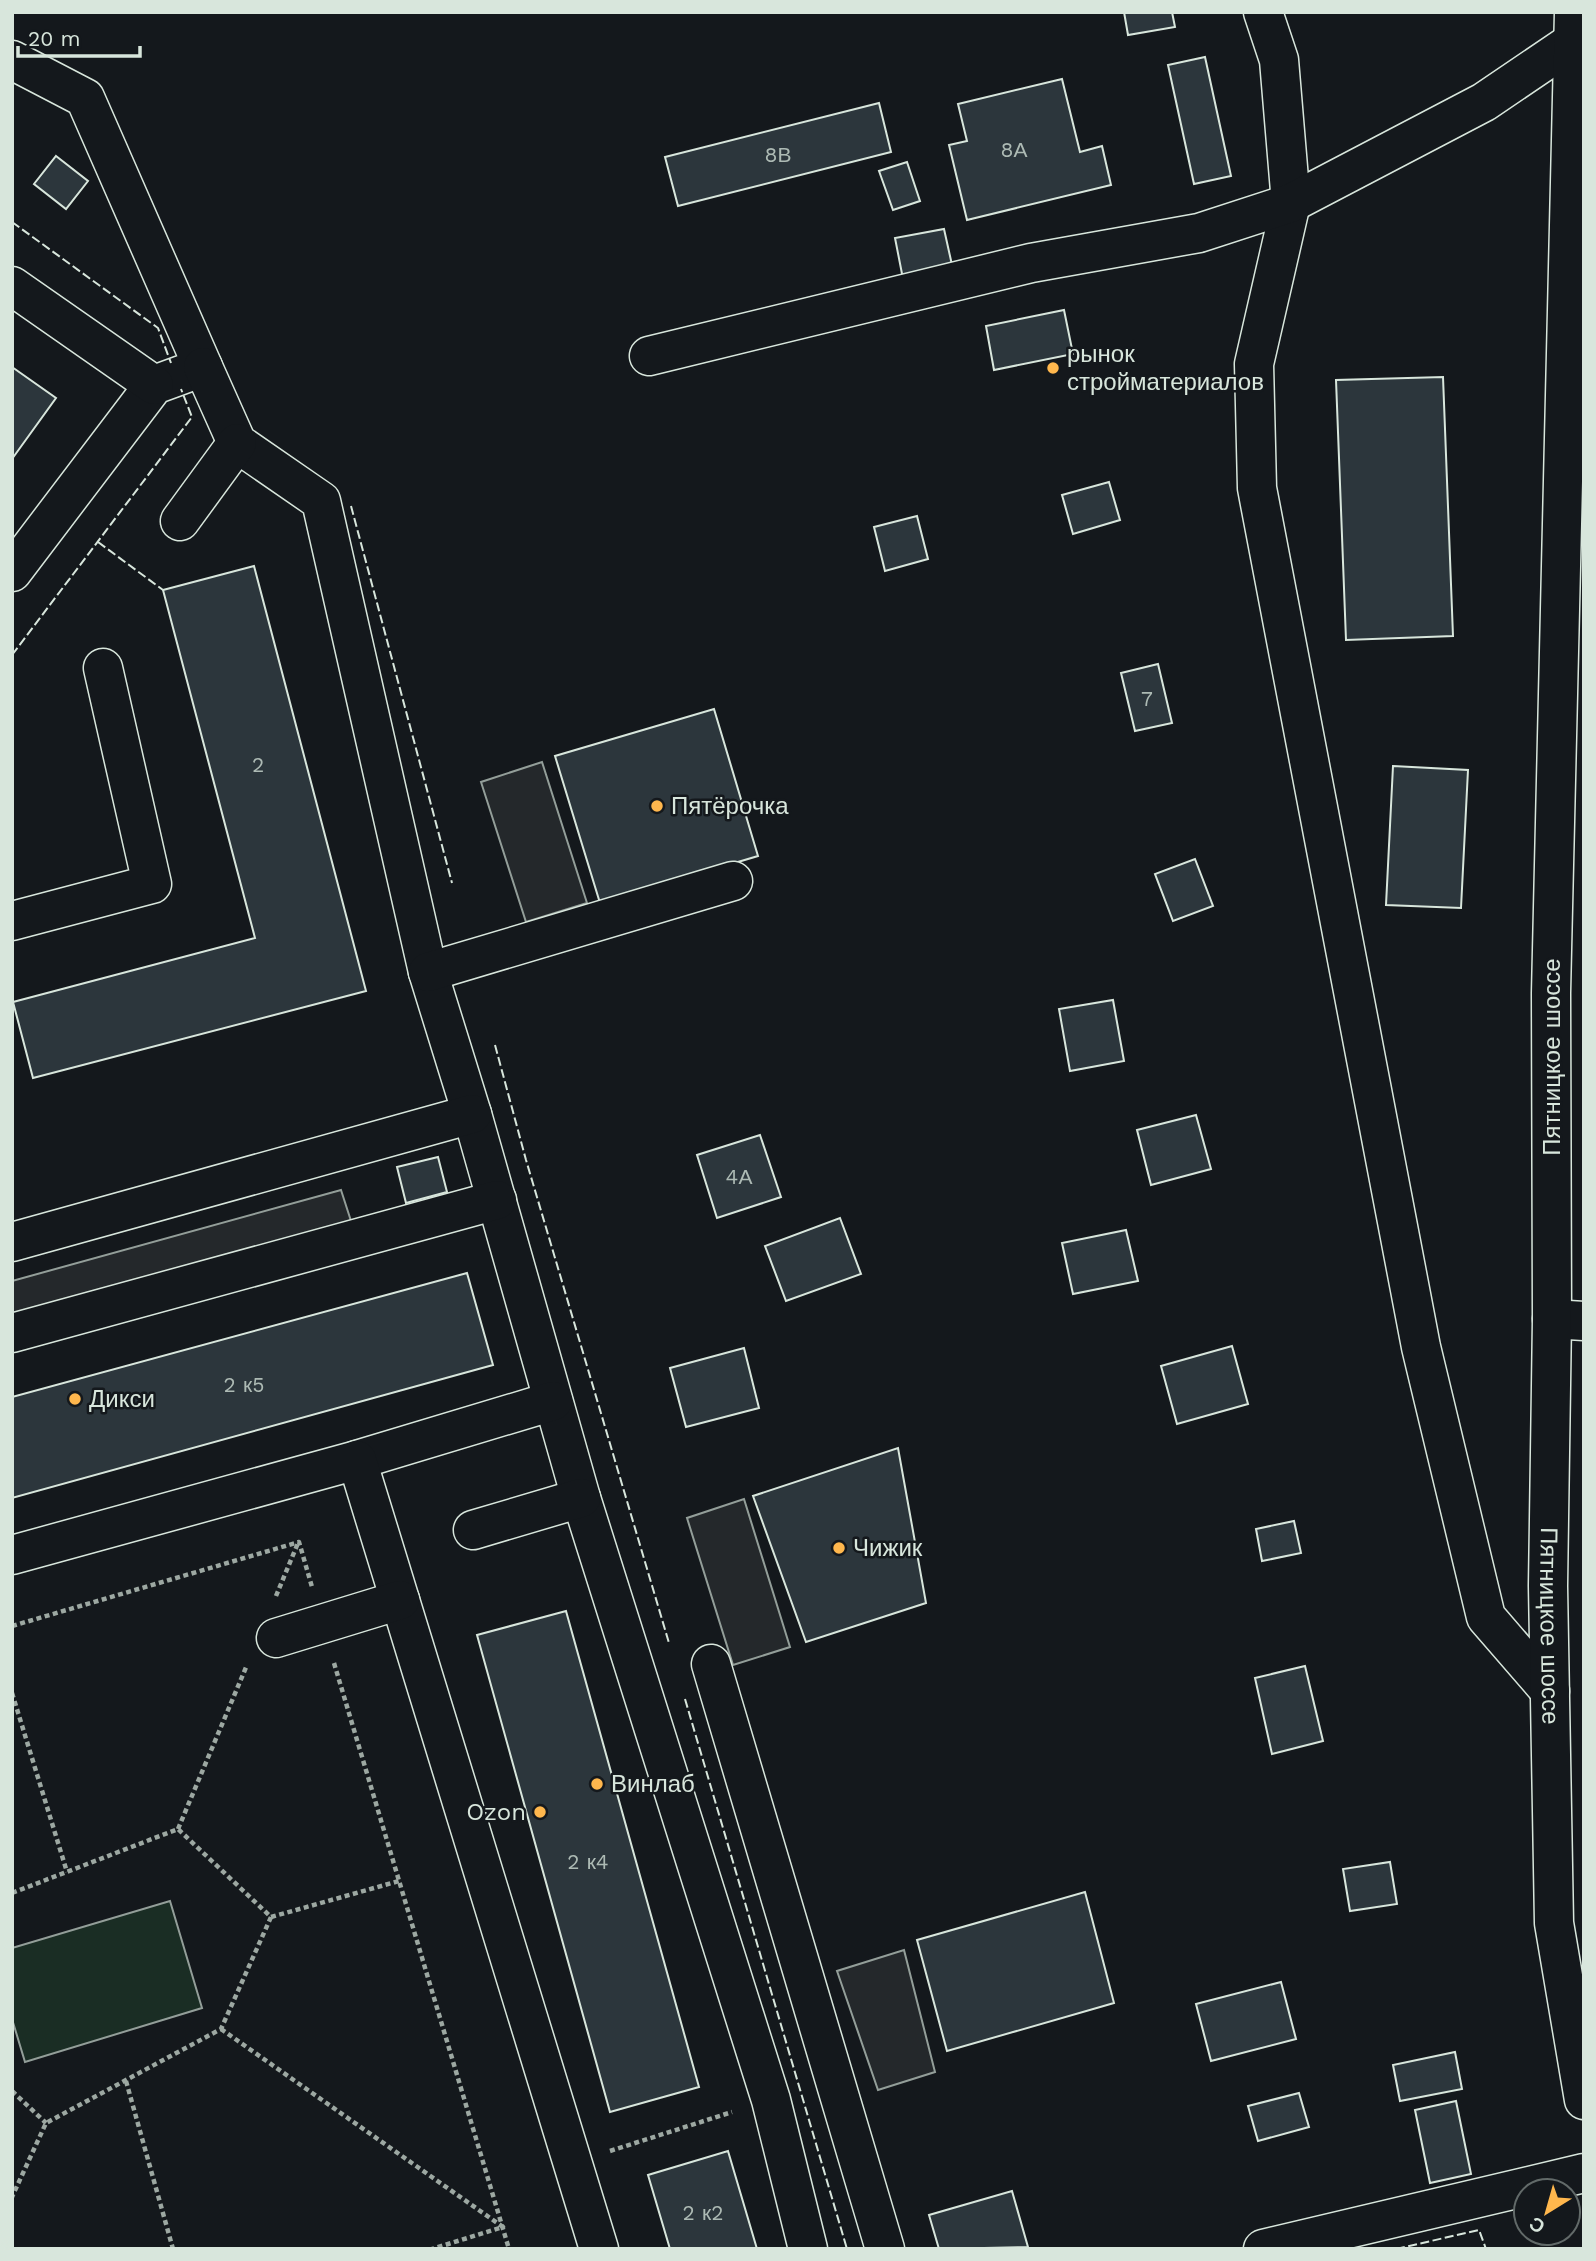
<svg xmlns="http://www.w3.org/2000/svg" width="1596" height="2261" font-family="'Work Sans',sans-serif">
  <style>
    .green { fill: #1a2d24; stroke: #939e99; stroke-width: 2 }
    .parking { fill: #24282b; stroke: #939e99; stroke-width: 2 }
    .building { fill: #2c363c; stroke: #d8e6dc; stroke-width: 2 }
    .lines { fill: none; stroke-linecap: round; stroke-linejoin: round }
    .minor-casing { stroke: #d8e6dc; stroke-width: 41 }
    .major-casing { stroke: #d8e6dc; stroke-width: 41 }
    .path { stroke: #9da8a2; stroke-width: 4.5; stroke-dasharray: 5 3.5; stroke-linecap: butt }
    .minor { stroke: #14181c; stroke-width: 38 }
    .major { stroke: #14181c; stroke-width: 38 }
    .fence { stroke: #d8e6dc; stroke-width: 2; stroke-dasharray: 9 3.5; stroke-linecap: butt }
    .poi-dot { fill: #ffb74d; stroke: #14181c; stroke-width: 2.5 }
    .labels { text-anchor: middle; dominant-baseline: central; stroke-width: 5; stroke-linejoin: round; paint-order: stroke }
    .number-label { font-size: 21px; fill: #adbab4 }
    .poi-label { font-size: 24px; fill: #d8e6dc; stroke: #14181c; text-anchor: start }
    .street-label { font-size: 24px; fill: #d8e6dc; stroke: #14181c }
  </style>
  <rect width="100%" height="100%" fill="#14181c"/>
  <path class="green" d="M170,1901L202,2008L25,2062L12,2019V1948Z"/>
  <g class="parking">
    <path d="M542,762L587,903L526,922L481,782Z"/>
    <path d="M341,1190L351,1221L12,1315V1281Z"/>
    <path d="M744,1499L790,1647L733,1665L687,1518Z"/>
    <path d="M904,1950L935,2072L878,2090L837,1971Z"/>
  </g>
  <g class="building">
    <path d="M1124,12H1172L1175,27L1128,35Z"/>
    <path d="M1205,57L1231,176L1194,184L1168,65Z"/>
    <path d="M1062,79L1080,152L1102,146L1111,185L967,220L949,145L967,141L958,104Z"/>
    <path d="M879,103L891,152L678,206L665,157Z"/>
    <path d="M56,156L88,181L66,209L34,184Z"/>
    <path d="M907,162L920,201L893,210L879,171Z"/>
    <path d="M944,229L954,274L904,284L895,238Z"/>
    <path d="M1064,310L1073,354L994,370L986,326Z"/>
    <path d="M12,367L56,398L12,459Z"/>
    <path d="M1443,377L1453,636L1346,640L1336,380Z"/>
    <path d="M1109,482L1120,520L1073,534L1062,495Z"/>
    <path d="M917,516L928,559L885,571L874,527Z"/>
    <path d="M254,566L366,991L33,1078L13,1002L255,938L163,590Z"/>
    <path d="M1158,664L1172,723L1135,731L1121,673Z"/>
    <path d="M714,709L758,856L600,903L555,756Z"/>
    <path d="M1393,766L1468,770L1461,908L1386,905Z"/>
    <path d="M1195,859L1213,906L1173,921L1155,874Z"/>
    <path d="M1113,1000L1124,1061L1070,1071L1059,1009Z"/>
    <path d="M1196,1115L1211,1169L1151,1185L1137,1130Z"/>
    <path d="M760,1135L781,1197L717,1218L697,1155Z"/>
    <path d="M438,1157L447,1192L406,1203L397,1167Z"/>
    <path d="M840,1218L861,1274L786,1301L765,1246Z"/>
    <path d="M1126,1230L1138,1281L1073,1294L1062,1243Z"/>
    <path d="M467,1273L493,1365L12,1498V1397Z"/>
    <path d="M1232,1346L1248,1404L1177,1424L1161,1366Z"/>
    <path d="M744,1348L759,1408L686,1427L670,1368Z"/>
    <path d="M898,1448L926,1603L806,1642L753,1496Z"/>
    <path d="M1294,1521L1301,1553L1262,1561L1256,1529Z"/>
    <path d="M566,1611L699,2087L610,2112L477,1635Z"/>
    <path d="M1305,1666L1323,1741L1272,1754L1255,1678Z"/>
    <path d="M1390,1862L1397,1904L1350,1911L1343,1869Z"/>
    <path d="M1085,1892L1114,2003L947,2051L917,1940Z"/>
    <path d="M1281,1982L1296,2039L1211,2061L1196,2004Z"/>
    <path d="M1455,2052L1462,2089L1400,2101L1393,2065Z"/>
    <path d="M1299,2093L1309,2127L1258,2141L1248,2106Z"/>
    <path d="M1456,2101L1471,2174L1430,2183L1415,2110Z"/>
    <path d="M728,2151L757,2249H670L648,2175Z"/>
    <path d="M1012,2191L1028,2247L939,2249L929,2215Z"/>
  </g>
  <g class="lines">
    <defs>
      <g id="minor">
        <path d="M1263,12L1279,60L1291,203L1254,364L1257,488L1421,1347L1486,1617L1550,1691"/>
        <path d="M12,60L85,98L203,367L154,385L12,572"/>
        <path d="M12,286L154,385"/>
        <path d="M649,356L1031,263L1199,233L1291,203L1484,102L1574,41"/>
        <path d="M203,367L237,443L321,501L428,972L472,1114L581,1498L771,2100L808,2249"/>
        <path d="M180,521L237,443"/>
        <path d="M12,921L152,884L103,668"/>
        <path d="M428,972L733,881"/>
        <path d="M12,1242L472,1114"/>
        <path d="M1552,1319L1584,1321"/>
        <path d="M12,1333L497,1200"/>
        <path d="M357,1460L553,1401"/>
        <path d="M473,1530L581,1498"/>
        <path d="M12,1555L357,1460L599,2249"/>
        <path d="M276,1638L400,1600"/>
        <path d="M711,1664L885,2249"/>
        <path d="M1263,2249L1584,2173"/>
      </g>
      <g id="major">
        <path id="s1" d="M1574,12L1551,993L1552,1319L1548,1586L1554,1923L1584,2100"/>
      </g>
    </defs>
    <use href="#minor" class="minor-casing"/>
    <use href="#major" class="major-casing"/>
    <g class="path">
      <path d="M276,1596L298,1543"/>
      <path d="M12,1626L299,1542L312,1587"/>
      <path d="M334,1663L509,2249"/>
      <path d="M12,1693L67,1872"/>
      <path d="M178,1829L247,1665"/>
      <path d="M12,1893L178,1829L271,1917L221,2029L46,2123L12,2197"/>
      <path d="M271,1917L399,1881"/>
      <path d="M221,2029L503,2227L432,2249"/>
      <path d="M126,2081L173,2249"/>
      <path d="M12,2091L46,2123"/>
      <path d="M610,2151L732,2112"/>
    </g>
    <use href="#minor" class="minor"/>
    <use href="#major" class="major"/>
    <g class="fence">
      <path d="M12,222L158,328L171,363"/>
      <path d="M351,506L452,883"/>
      <path d="M98,542L163,590"/>
      <path d="M12,655L192,417L181,389"/>
      <path d="M495,1045L526,1160L669,1643"/>
      <path d="M685,1699L847,2249"/>
      <path d="M1396,2249L1479,2230L1486,2249"/>
    </g>
  </g>
  <g class="poi-dot">
    <circle cx="1053" cy="368" r="7"/>
    <circle cx="657" cy="806" r="7"/>
    <circle cx="75" cy="1399" r="7"/>
    <circle cx="839" cy="1548" r="7"/>
    <circle cx="597" cy="1784" r="7"/>
    <circle cx="540" cy="1812" r="7"/>
  </g>
  <g class="labels">
    <g class="number-label">
      <text x="1014" y="149">8А</text>
      <text x="778" y="154">8В</text>
      <text x="1147" y="698">7</text>
      <text x="258" y="764">2</text>
      <text x="739" y="1176">4А</text>
      <text x="244" y="1384">2 к5</text>
      <text x="588" y="1861">2 к4</text>
      <text x="703" y="2212">2 к2</text>
    </g>
    <g class="poi-label">
      <text x="1067" y="354">рынок<tspan x="1067" dy="28">стройматериалов</tspan></text>
      <text x="671" y="806">Пятёрочка</text>
      <text x="89" y="1399">Дикси</text>
      <text x="853" y="1548">Чижик</text>
      <text x="611" y="1784">Винлаб</text>
      <text x="526" y="1812" text-anchor="end">Ozon</text>
    </g>
    <g class="street-label">
      <text transform="translate(1552 1057) rotate(-90)">Пятницкое шоссе</text>
      <text stroke="none"><textPath href="#s1" startOffset="1614">Пятницкое шоссе</textPath></text>
    </g>
  </g>
  <rect width="1596" height="2261" fill="none" stroke="#d8e6dc" stroke-width="28"/>
  <g transform="translate(1547 2212) rotate(217)"><circle r="33" fill="#14181c" stroke="#626a69" stroke-width="2"/>
  <path d="M0-5L12 26L0 18L-12 26Z" fill="#ffb74d"/>
  <text y="-10" font-size="19" font-weight="bold" text-anchor="middle" fill="#d8e6dc">С</text>
  </g>
  <path d="M18 46v10h122v-10" fill="none" stroke="#d8e6dc" stroke-width="3.5"/>
  <text x="28" y="46" font-size="21" fill="#d8e6dc" stroke="#14181c" stroke-width="5" paint-order="stroke">20 m</text>
</svg>
